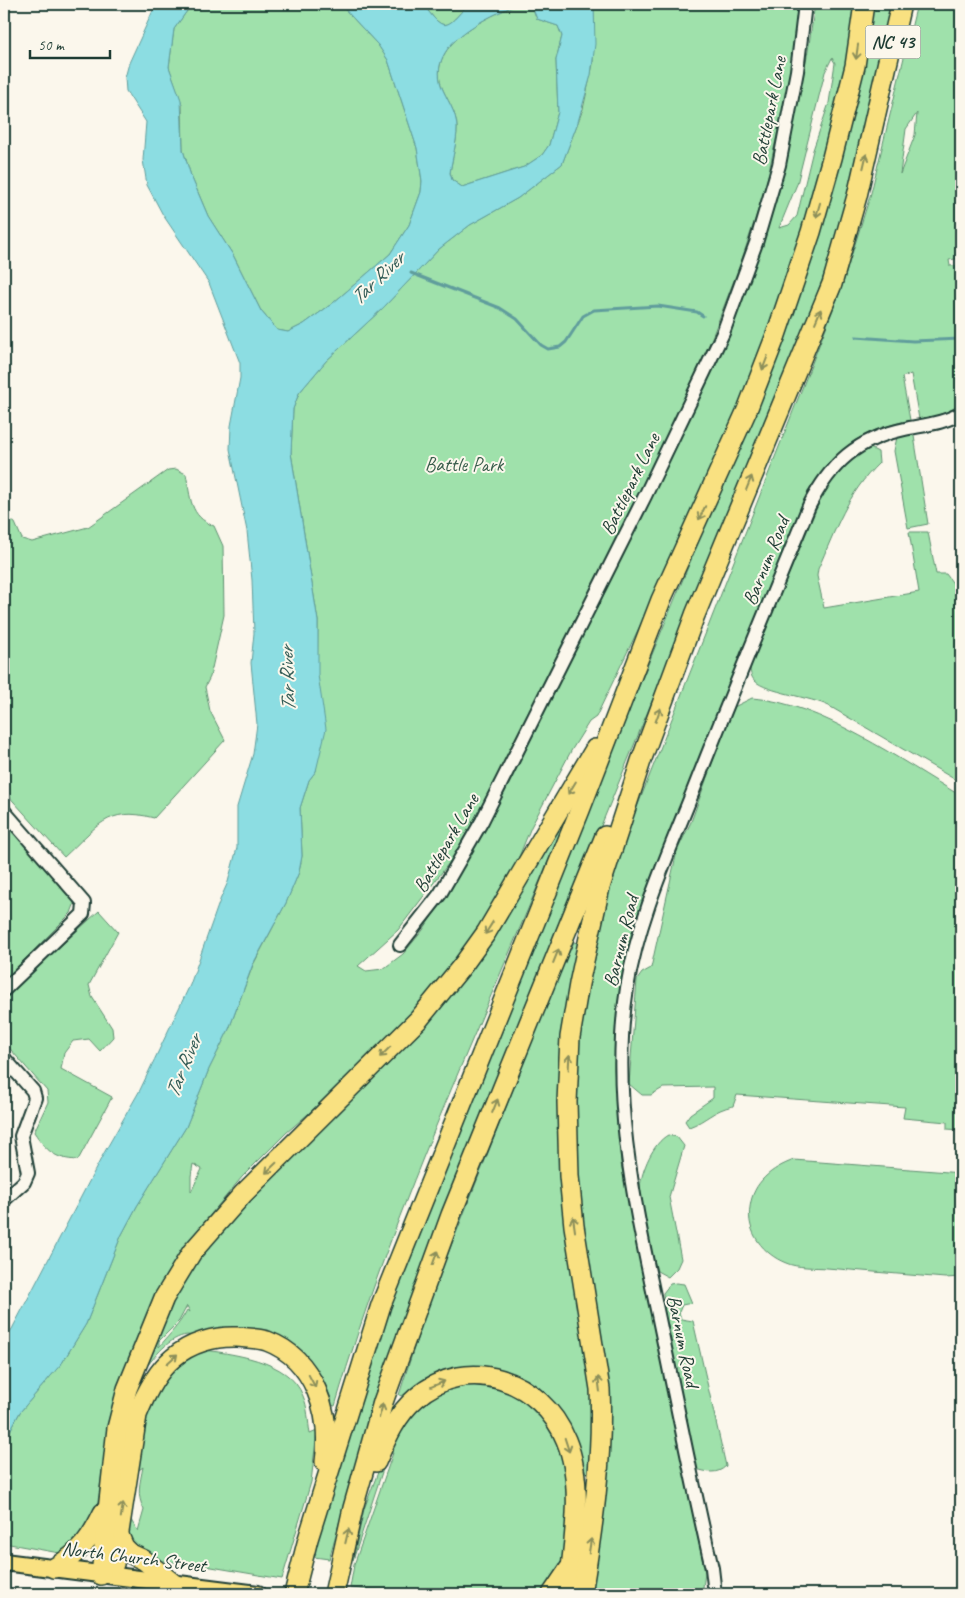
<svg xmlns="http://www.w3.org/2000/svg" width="965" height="1598" font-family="Caveat,sans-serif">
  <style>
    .green { fill: #9fe1ab; stroke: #5f8f70; fill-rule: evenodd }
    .water { fill: #8cdde2; stroke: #609d9c }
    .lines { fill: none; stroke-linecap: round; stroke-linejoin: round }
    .stream { stroke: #609d9c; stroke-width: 3 }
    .minor-casing { stroke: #1f3d34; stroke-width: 16 }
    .major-casing { stroke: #1f3d34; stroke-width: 20 }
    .highway-casing { stroke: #1f3d34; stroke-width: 22 }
    .minor { stroke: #fbf7ec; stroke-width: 12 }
    .major { stroke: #f9e181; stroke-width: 16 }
    .highway { stroke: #f9e181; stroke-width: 19 }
    .oneway { stroke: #8c8f5a }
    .labels { text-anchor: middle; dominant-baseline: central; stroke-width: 4; stroke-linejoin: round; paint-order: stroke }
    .shield { fill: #fbf7ec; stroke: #61756b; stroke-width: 1 }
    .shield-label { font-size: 19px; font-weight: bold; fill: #1f3d34 }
    .street-label { font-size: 20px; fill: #1f3d34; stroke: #fbf7ec }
    .park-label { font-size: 20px; fill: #395e4c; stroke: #fbf7ec }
    .water-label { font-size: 21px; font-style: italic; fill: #355d57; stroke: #fbf7ec }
  </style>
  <rect width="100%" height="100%" fill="#fbf7ec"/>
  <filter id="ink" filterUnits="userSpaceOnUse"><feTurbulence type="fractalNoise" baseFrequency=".02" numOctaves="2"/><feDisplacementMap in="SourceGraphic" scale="10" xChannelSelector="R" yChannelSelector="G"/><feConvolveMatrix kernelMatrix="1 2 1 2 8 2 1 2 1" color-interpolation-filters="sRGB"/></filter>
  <g filter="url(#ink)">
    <g class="green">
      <path d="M192,4H340L378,45L388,60L417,148L422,181L421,192L409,225L390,254L333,303L304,324L288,332L277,330L261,311L233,255L208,216L191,176L183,150L182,104L169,67L174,29Z"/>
      <path d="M423,4H468C446,30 444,33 423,4Z"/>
      <path d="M518,4H531L537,19L558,26L562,36L556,60L558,112L549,145L542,155L524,167L462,187L452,180L450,173C452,159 457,142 457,128C457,112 446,99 441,85C428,42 488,17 518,4Z"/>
      <path d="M594,4H799L794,58L765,189L741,262L703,361L534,707L455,855L398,930L358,966L366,971L383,969L403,954L423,930L466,862L505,792L670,458L765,235L780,188L808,51L815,4H857L850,45L823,170L768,332L688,526L596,717L589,722L571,751L531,827L508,884L444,982L352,1076L286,1133L242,1177L201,1226L187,1252L107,1439L97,1508L90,1523L65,1554L4,1543V1442L20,1412L62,1363L86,1324L121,1236L137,1206L186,1127L209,1069L229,1029L253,965L286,903L299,872L302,856L300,808L309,780L316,771L318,621L291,453L293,409L299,393L326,361L383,308L439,249L470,225L518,198L562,164L583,109L593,64ZM832,58L835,63L829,103L813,150L797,216L789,225L779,228L797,184L825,72ZM193,1164L202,1169L191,1192V1176Z"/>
      <path d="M871,4H890L880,71L836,242L800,340L770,408L742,481L531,997L354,1471L329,1559L314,1557L316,1553L313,1551L376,1340L453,1139L794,309Z"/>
      <path d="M917,4H961V258L949,260L950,266L961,265V406L933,417L919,419L911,374L902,377L910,420C855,433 839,447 807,493L647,890L626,952L616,1027L614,1069L621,1164L705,1573L702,1594H589L606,1377L602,1337L575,1191L570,1105L584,974L621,848L840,292L871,193ZM917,113L915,135L900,174L906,129Z"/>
      <path d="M909,434L914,436L928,524L908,528L894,451L897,437Z"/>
      <path d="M870,448L878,452L879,463C847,494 836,529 818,569L817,576L824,608L919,592L909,532H928L936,574H946L961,594V783L829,706C811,697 766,692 755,681C751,677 750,672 750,666L821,498C835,474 846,462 870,448Z"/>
      <path d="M176,469L186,474C191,498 189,516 214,526L223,546L224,615L210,677L205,687L210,711L225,740L154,818C107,805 96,828 64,857L4,791V516L15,523L22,539L32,542L88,527L168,470Z"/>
      <path d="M752,698C819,702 903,762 961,796V1130L947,1129V1122L903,1118L905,1107L737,1095L733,1106C713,1110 706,1121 689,1127L685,1121L690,1114L713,1098V1087L663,1088L651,1095H642L629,1084L637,980L642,973L651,968L677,851L691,822L732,708Z"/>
      <path d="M569,810C489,1008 395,1201 335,1406L331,1405V1398L321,1375L322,1391L296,1353L187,1335C169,1337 155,1356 144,1370L143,1362L182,1282L216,1234L407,1038ZM187,1306L190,1312L187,1310C180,1324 169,1335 159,1347V1341L179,1321Z"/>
      <path d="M4,820L73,895L74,905L71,913L4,980Z"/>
      <path d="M99,911L118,932L89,985L92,997L112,1028L113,1037L100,1051L89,1039L73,1041L64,1053L61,1069L112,1097L78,1160C54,1159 47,1151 34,1132L48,1102L47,1091L4,1042V997Z"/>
      <path d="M574,942L580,944L563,1049L590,1370L592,1419L590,1474L586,1473L575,1436L567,1425L511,1375L408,1397L399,1395L428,1304L562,966Z"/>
      <path d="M668,1135L677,1137L684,1146L669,1197L681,1259L677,1268L668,1277L657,1271C652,1252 638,1204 640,1187C642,1170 653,1143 668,1135Z"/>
      <path d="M794,1160L961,1173V1277L945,1278C906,1275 866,1271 827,1268C815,1267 797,1268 786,1263C763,1254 746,1232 750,1207C753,1182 772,1168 794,1160Z"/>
      <path d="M676,1283L684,1284L692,1303L682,1305L679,1312L681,1319L693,1321L726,1466C717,1475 707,1472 696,1469L665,1317L663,1293L670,1284Z"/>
      <path d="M198,1349C231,1354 289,1359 303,1396C308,1407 308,1422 310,1434L317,1431L311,1482L282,1579L194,1564L152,1560L125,1537L127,1506L132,1522L138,1531L144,1510C136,1494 140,1483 143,1467L135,1473L138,1433L162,1377Z"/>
      <path d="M455,1384L507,1386L538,1408L558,1442L567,1467L568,1493L564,1553L558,1575L546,1594H422L350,1588L354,1565L393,1453L388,1454L353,1560L364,1509L388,1446L413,1407Z"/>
    </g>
    <path class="water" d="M156,4H192L174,29L169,67L181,100L183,150L191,176L208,216L233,255L261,311L277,330L288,332L304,324L333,303L390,254L409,225L421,192L422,181L417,148L388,60L378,45L340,4H423C444,33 446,30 468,4H518C488,17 428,42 441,85C446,99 457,112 457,128C457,142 452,159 450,173L452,180L462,187L524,167L542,155L549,145L558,112L556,60L562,36L558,26L537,19L531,4H594L595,44L591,75L578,122L562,164L518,198L470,225L439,249L383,308L326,361L299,393L293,409L291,453L318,621V675L326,729L316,771L309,780L300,808L302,856L299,872L286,903L253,964L229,1029L209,1069L186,1127L137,1206L121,1236L86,1324L62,1363L20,1412L4,1442V1340L12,1329L104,1153L140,1090L190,985L220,900L228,882L237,848V807L253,754L257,724L251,663L254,633L252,580L247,531L230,449L231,426L240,378V363L209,283L163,215L147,185L143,160L146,122L126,91L125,78L129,63Z"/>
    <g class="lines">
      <g class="stream">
        <path d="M411,273L500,308L517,319L541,345L548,349L560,347L566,342L583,316L594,310L658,306L697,312L703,316"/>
        <path d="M856,337L913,341L961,339"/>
      </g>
      <defs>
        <g id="minor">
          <path d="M4,811L84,903L83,914L4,990"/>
          <path d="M400,945L440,894L482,821L645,496L723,333L756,243L779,165L797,71L805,4"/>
          <path d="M4,1058L33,1091L35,1098L21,1136L28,1173L24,1182L4,1200"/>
          <path d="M715,1594L712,1568C693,1487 677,1405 660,1324C637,1214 609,1101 627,988C638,920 667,857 692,794C730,697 770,601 809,506C831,463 857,439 905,429C924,425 945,423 961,413"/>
        </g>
        <path id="major" d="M4,1562L258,1594"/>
        <g id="highway">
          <path d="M376,1462C386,1439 396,1415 416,1398C467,1353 542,1380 566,1440C585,1486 573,1545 568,1594"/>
          <path d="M118,1533L124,1547L131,1554L144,1560L175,1585"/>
          <path d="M114,1564L137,1415C145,1395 156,1372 173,1358C190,1343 215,1336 237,1337C246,1338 258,1338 267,1341C315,1359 332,1415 325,1462"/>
          <path d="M54,1568C80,1553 90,1540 103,1513"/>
          <path d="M101,1575L117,1428L127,1389L164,1298L192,1252L243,1194L419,1019L463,965L486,933L595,749"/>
          <path d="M294,1594L308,1539L381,1305L580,810L661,600L747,410L776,335L811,232L832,158L855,66L864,4"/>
          <path d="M334,1594L353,1508L383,1402L451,1215L605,836"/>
          <path d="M552,1594L569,1569"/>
          <path d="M582,1594C593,1526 603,1459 600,1389L574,1226L569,1176L567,1102L570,1037L579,984L600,887L641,761L695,615L832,284L857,196L901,4"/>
        </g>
      </defs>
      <use href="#minor" class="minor-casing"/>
      <use href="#major" class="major-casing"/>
      <use href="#highway" class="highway-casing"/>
      <use href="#minor" class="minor"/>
      <use href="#major" class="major"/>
      <use href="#highway" class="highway"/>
    </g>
    <defs><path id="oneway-shaft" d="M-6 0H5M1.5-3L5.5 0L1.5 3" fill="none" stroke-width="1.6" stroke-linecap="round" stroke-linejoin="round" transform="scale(1.25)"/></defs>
    <g class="oneway">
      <use href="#oneway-shaft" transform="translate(857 52) rotate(98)"/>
      <use href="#oneway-shaft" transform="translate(865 161) rotate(-77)"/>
      <use href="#oneway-shaft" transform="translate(818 210) rotate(106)"/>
      <use href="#oneway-shaft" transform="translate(818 316) rotate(-67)"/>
      <use href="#oneway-shaft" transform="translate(765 363) rotate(111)"/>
      <use href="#oneway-shaft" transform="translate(749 483) rotate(-68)"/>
      <use href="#oneway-shaft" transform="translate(702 513) rotate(115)"/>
      <use href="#oneway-shaft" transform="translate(658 715) rotate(-70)"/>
      <use href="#oneway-shaft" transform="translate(572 788) rotate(121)"/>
      <use href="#oneway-shaft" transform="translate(489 928) rotate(122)"/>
      <use href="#oneway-shaft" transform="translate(556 956) rotate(-68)"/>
      <use href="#oneway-shaft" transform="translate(385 1052) rotate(135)"/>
      <use href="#oneway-shaft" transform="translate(569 1062) rotate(-87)"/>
      <use href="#oneway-shaft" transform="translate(495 1106) rotate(-68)"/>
      <use href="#oneway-shaft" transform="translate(271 1168) rotate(136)"/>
      <use href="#oneway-shaft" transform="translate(574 1224) rotate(-98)"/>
      <use href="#oneway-shaft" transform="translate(435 1258) rotate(-70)"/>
      <use href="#oneway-shaft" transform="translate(172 1359) rotate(-42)"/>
      <use href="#oneway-shaft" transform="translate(312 1381) rotate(62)"/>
      <use href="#oneway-shaft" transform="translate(438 1384) rotate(-23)"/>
      <use href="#oneway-shaft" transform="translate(599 1384) rotate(-97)"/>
      <use href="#oneway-shaft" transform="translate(381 1411) rotate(-74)"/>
      <use href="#oneway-shaft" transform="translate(567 1445) rotate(72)"/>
      <use href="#oneway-shaft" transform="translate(122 1510) rotate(-81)"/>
      <use href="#oneway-shaft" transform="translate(347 1536) rotate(-77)"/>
      <use href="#oneway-shaft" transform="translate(590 1546) rotate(-81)"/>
    </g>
  </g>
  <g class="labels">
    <rect class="shield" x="865.5" y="25.5" width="55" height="33" rx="4"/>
    <g class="shield-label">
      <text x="893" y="42">NC 43</text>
    </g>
    <g class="street-label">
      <text transform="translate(769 111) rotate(-79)">Battlepark Lane</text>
      <text transform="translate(630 484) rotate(-64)">Battlepark Lane</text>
      <text transform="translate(766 561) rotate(-68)">Barnum Road</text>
      <text transform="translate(446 843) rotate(-60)">Battlepark Lane</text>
      <text transform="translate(621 941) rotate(-76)">Barnum Road</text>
      <text transform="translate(683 1341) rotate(78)">Barnum Road</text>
      <text transform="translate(134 1557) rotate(7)">North Church Street</text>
    </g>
    <g class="park-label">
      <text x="464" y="464">Battle Park</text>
    </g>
    <g class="water-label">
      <text transform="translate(377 278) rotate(-44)">Tar River</text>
      <text transform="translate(287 679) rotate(-92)">Tar River</text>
      <text transform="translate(183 1066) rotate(-68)">Tar River</text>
    </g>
  </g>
  <rect width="965" height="1598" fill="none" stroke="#fbf7ec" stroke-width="20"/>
  <rect x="10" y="10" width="945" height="1578" fill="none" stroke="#1f3d34" stroke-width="2" filter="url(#ink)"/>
  <path d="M30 50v8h80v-8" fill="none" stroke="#1f3d34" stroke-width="2.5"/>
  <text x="38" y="50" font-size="15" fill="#1f3d34" stroke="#fbf7ec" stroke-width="4" paint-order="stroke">50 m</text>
</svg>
